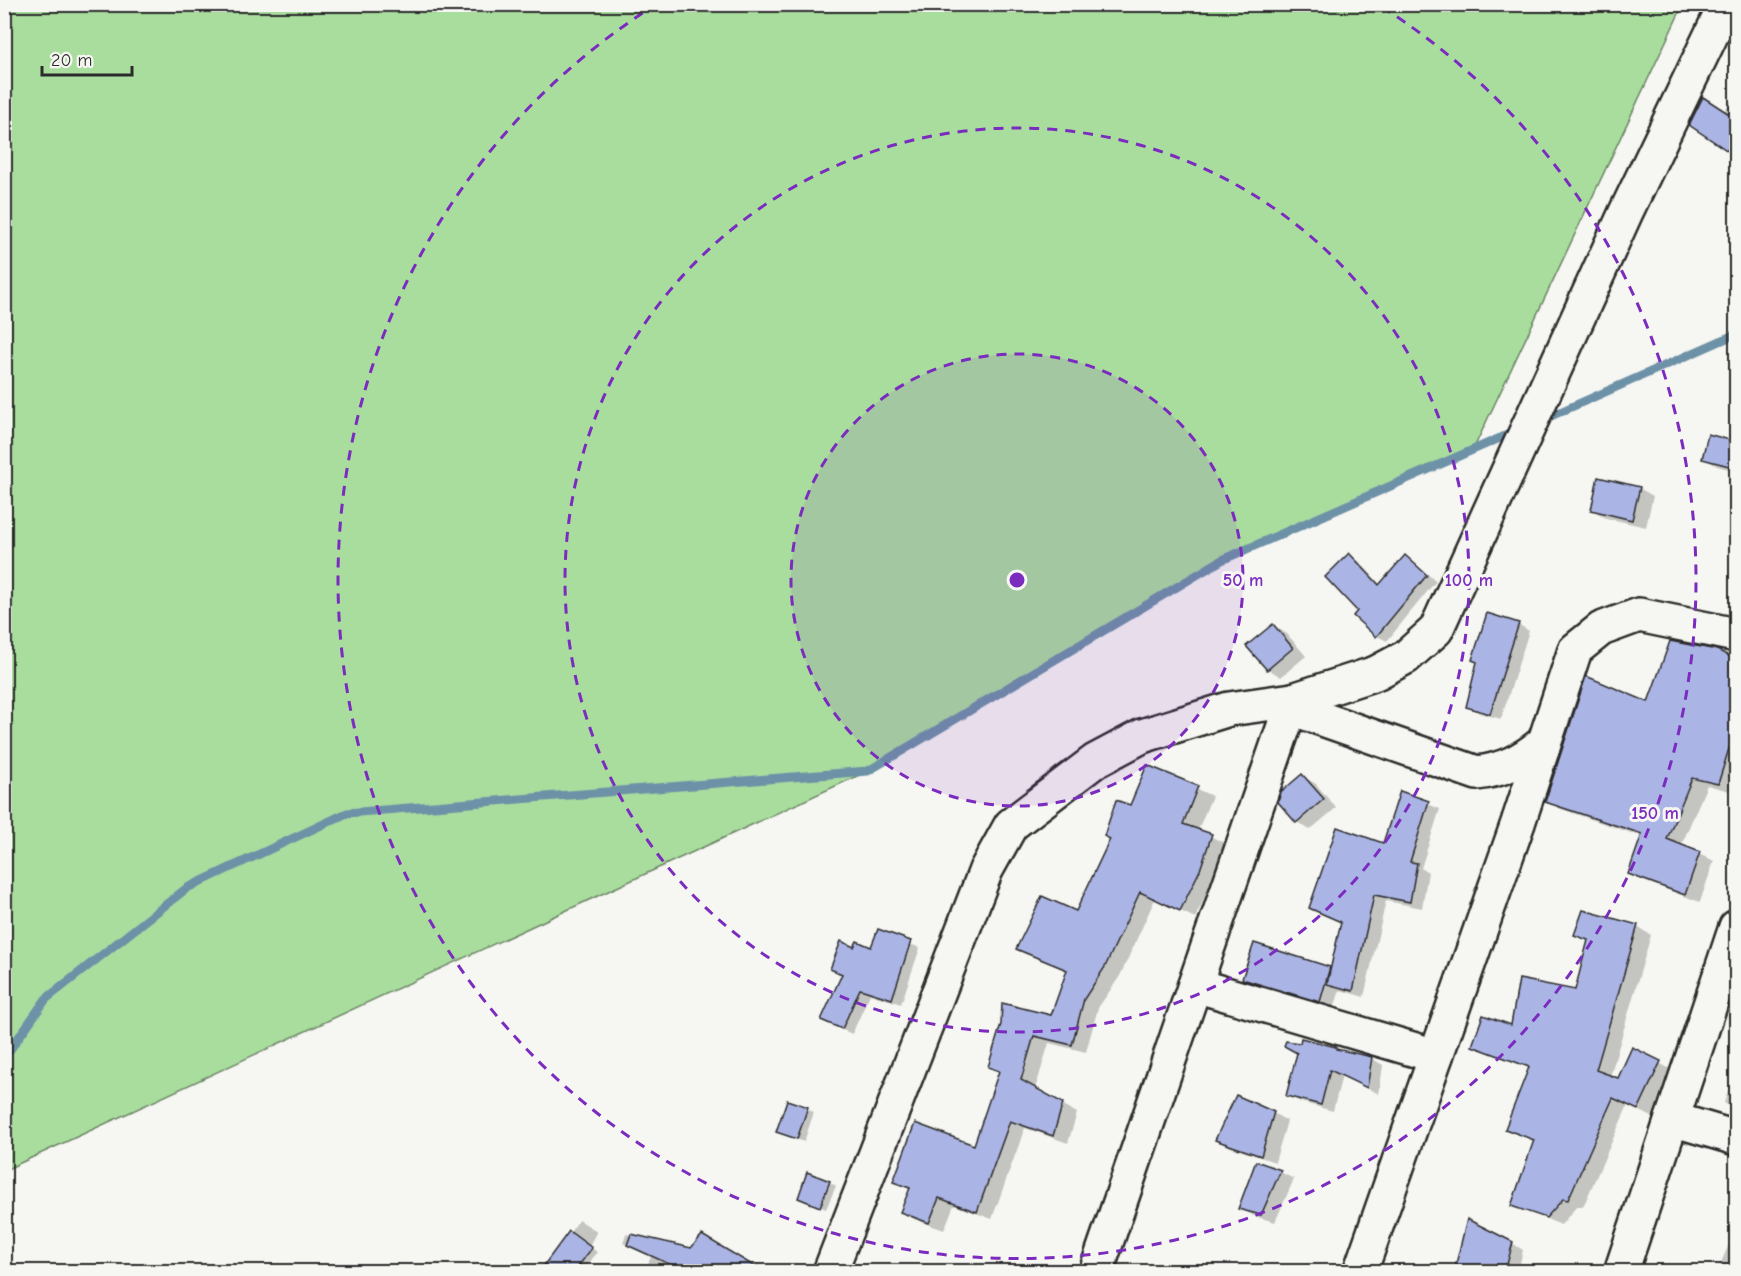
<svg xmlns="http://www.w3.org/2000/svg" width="1741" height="1276" font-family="'Comic Neue',sans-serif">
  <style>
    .green { fill: #a9dd9e; stroke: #6a8464; stroke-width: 1.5 }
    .shadow { fill: #0003 }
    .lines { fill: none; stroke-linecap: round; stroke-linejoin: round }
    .stream { stroke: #6d91a7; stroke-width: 9 }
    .building { fill: #abb5e5; stroke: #2b2b2b; stroke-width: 1.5 }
    .minor-casing { stroke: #2b2b2b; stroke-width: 38 }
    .minor { stroke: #f6f6f2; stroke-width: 33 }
    .ring { fill: none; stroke: #7b2cbf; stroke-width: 3; stroke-dasharray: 10 8 }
    .centre { fill: #7b2cbf; stroke: #f6f6f2; stroke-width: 3 }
    .ring-label { font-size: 18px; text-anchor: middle; font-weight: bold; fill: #7b2cbf; stroke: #f6f6f2; stroke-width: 6; stroke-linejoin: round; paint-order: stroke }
  </style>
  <rect width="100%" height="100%" fill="#f6f6f2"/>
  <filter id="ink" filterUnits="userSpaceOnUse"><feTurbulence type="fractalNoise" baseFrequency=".0167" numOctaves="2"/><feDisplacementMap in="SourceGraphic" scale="12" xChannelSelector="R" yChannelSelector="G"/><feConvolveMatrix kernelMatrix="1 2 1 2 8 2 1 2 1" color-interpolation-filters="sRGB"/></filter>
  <g filter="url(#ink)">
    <path class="green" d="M4,5L5,4L1683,5L1473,450L1222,560L868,771L5,1170Z"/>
    <g class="shadow">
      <path d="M1736,95V155L1724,111Z"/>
      <path d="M1736,443V471L1717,466L1703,458Z"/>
      <path d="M1639,488L1653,496L1646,527L1606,518L1592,510Z"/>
      <path d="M1350,555L1359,561L1381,585L1405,557L1436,581L1387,641L1377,636L1359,611Z"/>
      <path d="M1518,624L1529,631L1501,719L1479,713L1468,707Z"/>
      <path d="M1274,626L1287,634L1306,656L1281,677L1268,669Z"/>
      <path d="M1736,690V779L1733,792L1707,785L1681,846L1714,861L1700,902L1644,881L1630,873L1643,837L1561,809L1547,801L1648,704Z"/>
      <path d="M1148,767L1212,796L1198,830L1226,844L1214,879L1195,918L1155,899L1120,976L1098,1008L1086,1052L1049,1043L1035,1090L1077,1113L1068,1143L1025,1128L992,1219L954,1205L944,1230L916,1220L902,1212L910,1190L895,1181L975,1146L1000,1073L989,1066L1052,1017L1068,971L1018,949L1077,913L1131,807Z"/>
      <path d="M1302,776L1316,784L1336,808L1310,830L1297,822Z"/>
      <path d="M1401,793L1440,809L1421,868L1428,872L1422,908L1386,901L1364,997L1340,990L1334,1009L1258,987L1244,979L1255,944L1332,970L1342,923L1311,908L1384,845Z"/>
      <path d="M1637,927L1651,935L1610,1077L1619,1080L1633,1049L1674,1071L1652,1117L1628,1105L1583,1207L1577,1206L1561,1225L1513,1205L1535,1142L1507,1128L1530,1068L1474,1045L1576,991L1589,942L1576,934Z"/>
      <path d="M879,931L920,948L901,1004L870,994L852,1034L832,1025L855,948L872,949Z"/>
      <path d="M1336,1048L1371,1058L1383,1065L1379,1094L1342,1075L1333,1111L1300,1102L1288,1095L1299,1053Z"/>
      <path d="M1736,1066V1110L1724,1103Z"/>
      <path d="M788,1102L814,1112L804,1142L777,1131Z"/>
      <path d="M1273,1113L1287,1121L1275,1162L1230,1147L1217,1139Z"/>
      <path d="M1280,1172L1294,1179L1275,1222L1254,1216L1240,1208Z"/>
      <path d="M829,1182L836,1186L826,1209L806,1201Z"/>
      <path d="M579,1220L597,1231L589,1246L597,1252L583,1272H541Z"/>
      <path d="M1736,1228V1272H1717Z"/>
      <path d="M626,1234L691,1250L762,1272H644L651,1257L623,1243Z"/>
      <path d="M1512,1243L1523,1250L1518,1272H1455Z"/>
    </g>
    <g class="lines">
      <g class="stream">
        <path d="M1542,420L1736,334"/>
        <path d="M4,1058L46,999L187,888L347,813L868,771L1222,560L1516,431"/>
      </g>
    </g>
    <g class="building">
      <path d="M1703,97L1737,119V157L1689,125Z"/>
      <path d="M1708,434L1737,442V468L1702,459Z"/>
      <path d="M1598,477L1640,487L1632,520L1591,510Z"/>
      <path d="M1349,553L1379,585L1405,555L1427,575L1376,637L1353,616L1357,611L1325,577Z"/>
      <path d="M1487,613L1519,623L1490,714L1466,707L1477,662L1472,660Z"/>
      <path d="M1273,624L1293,648L1267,670L1246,646Z"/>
      <path d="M1670,641L1717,650L1737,660V723L1718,784L1692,778L1667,839L1700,852L1685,895L1628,874L1642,834L1545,802L1586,676L1648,702Z"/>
      <path d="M1147,765L1198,786L1183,824L1212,834L1200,870L1180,911L1140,892L1105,967L1084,999L1072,1045L1034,1036L1021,1080L1063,1103L1053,1136L1010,1121L977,1212L939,1198L929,1223L900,1212L910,1188L893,1182L915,1123L974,1145L999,1071L988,1067L1001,1024L1002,1003L1051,1015L1067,970L1016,949L1042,896L1076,911L1110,839L1104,836L1116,800L1130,805Z"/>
      <path d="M1302,774L1324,799L1296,823L1278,802L1281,792Z"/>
      <path d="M1400,791L1429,801L1410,862L1417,863L1410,902L1374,895L1353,991L1327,984L1341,922L1309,908L1337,827L1383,843Z"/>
      <path d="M1583,910L1638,925L1596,1070L1618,1078L1632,1047L1661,1061L1638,1110L1613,1098L1568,1200L1563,1199L1546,1218L1511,1206L1534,1140L1505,1129L1529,1067L1472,1046L1483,1015L1511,1025L1519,979L1575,990L1588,940L1574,935Z"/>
      <path d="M878,929L911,941L892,999L860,989L842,1029L821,1020L842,974L830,969L841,941L854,947L857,941L871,947Z"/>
      <path d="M1254,943L1330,967L1320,1002L1242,979Z"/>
      <path d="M1301,1038L1336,1047V1049L1372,1057L1367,1088L1330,1070L1321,1105L1286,1096L1297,1053L1284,1046L1286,1041L1300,1043Z"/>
      <path d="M1236,1095L1274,1112L1261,1156L1215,1140Z"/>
      <path d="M787,1100L808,1107L797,1139L776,1132Z"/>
      <path d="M1256,1161L1281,1170L1261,1215L1238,1209Z"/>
      <path d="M807,1172L830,1181L820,1207L798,1198Z"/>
      <path d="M1467,1219L1513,1242L1505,1272H1454Z"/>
      <path d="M569,1231L592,1248L574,1272H539Z"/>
      <path d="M631,1234L691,1248L702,1235L764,1272H672L676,1267L627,1245Z"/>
    </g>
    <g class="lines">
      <defs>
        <g id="minor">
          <path d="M1291,708L1477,773C1503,770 1521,761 1542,744"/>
          <path d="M1195,985L1436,1056"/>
          <path d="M1672,1119L1736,1138"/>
          <path d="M830,1272L986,870L1011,825L1095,761L1142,736L1229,709L1293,700L1376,673L1406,657L1436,630L1626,212L1726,4"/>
          <path d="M1096,1272L1293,700"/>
          <path d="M1360,1272L1518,823L1575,650L1601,629L1639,615L1736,635"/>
          <path d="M1621,1272L1736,927"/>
        </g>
      </defs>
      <use href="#minor" class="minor-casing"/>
      <use href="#minor" class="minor"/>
    </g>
  </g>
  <circle cx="1017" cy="580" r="226" fill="#7b2cbf" fill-opacity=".12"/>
  <g class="ring">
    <circle cx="1017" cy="580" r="226"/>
    <circle cx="1017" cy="580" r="452"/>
    <path d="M1382 7A679 679 0 1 1 652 7"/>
  </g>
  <circle cx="1017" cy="580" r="9" class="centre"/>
  <g class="ring-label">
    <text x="1243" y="586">50 m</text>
    <text x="1469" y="586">100 m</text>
    <text x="1655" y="819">150 m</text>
  </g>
  <rect width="1741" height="1276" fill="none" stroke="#f6f6f2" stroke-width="24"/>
  <rect x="12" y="12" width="1717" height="1252" fill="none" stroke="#2b2b2b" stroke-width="2" filter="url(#ink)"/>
  <path d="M42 66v9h90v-9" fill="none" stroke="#2b2b2b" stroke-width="3"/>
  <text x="51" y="66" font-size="18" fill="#2b2b2b" stroke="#f6f6f2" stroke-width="4.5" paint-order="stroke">20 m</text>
</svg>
